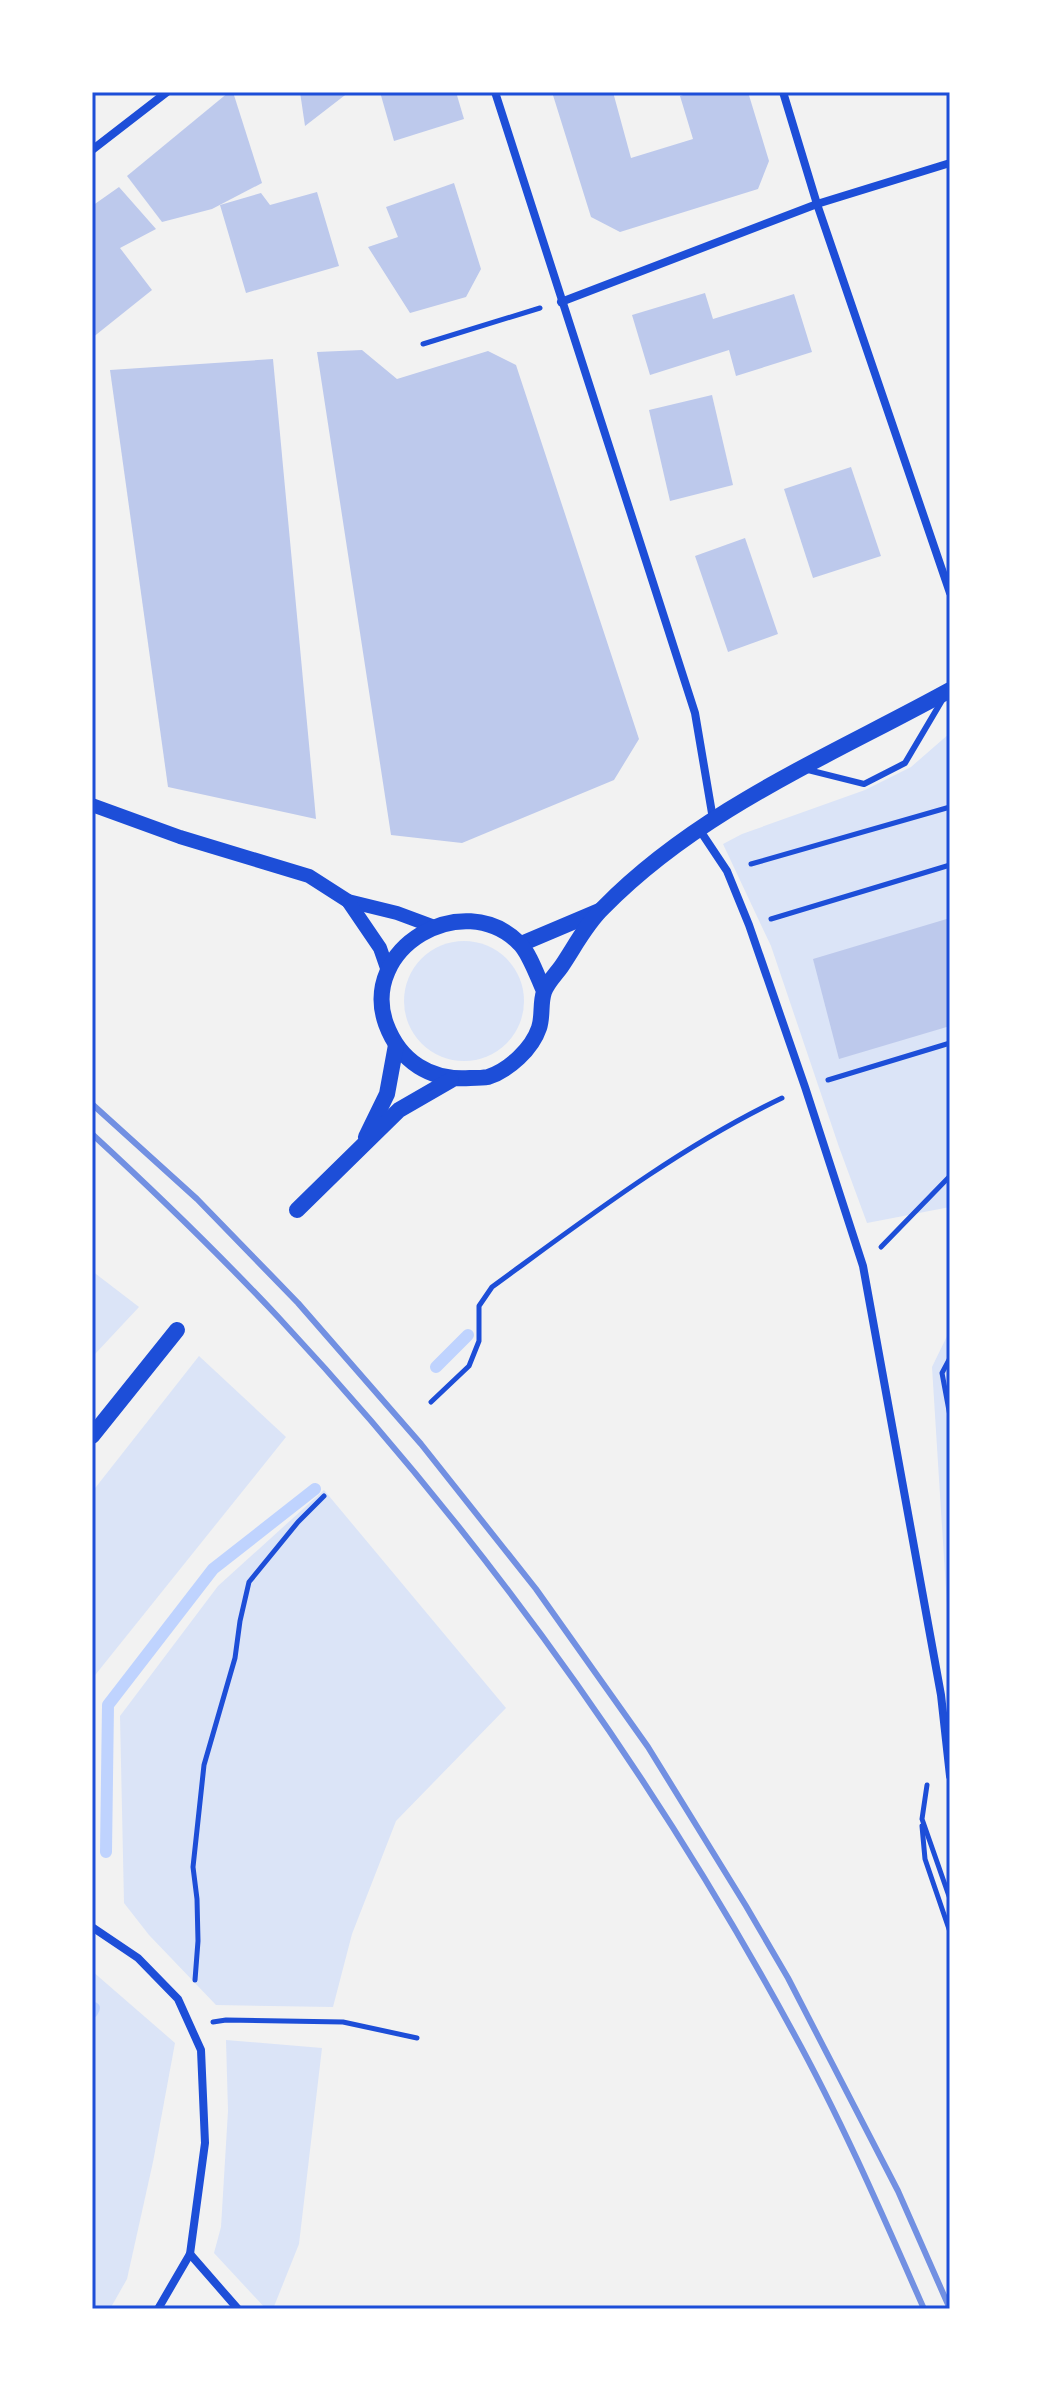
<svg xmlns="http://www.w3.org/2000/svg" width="1042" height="2401" font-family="'Space Grotesk',sans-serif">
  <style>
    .green { fill: #dbe4f7 }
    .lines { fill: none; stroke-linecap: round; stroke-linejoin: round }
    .stream { stroke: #bfd3fe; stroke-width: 12 }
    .building { fill: #bdc9ec }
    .path { stroke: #1d4ed8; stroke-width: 5 }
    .service { stroke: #1d4ed8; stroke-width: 6 }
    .minor { stroke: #1d4ed8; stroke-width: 8 }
    .tertiary { stroke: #1d4ed8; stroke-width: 14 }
    .secondary { stroke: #1d4ed8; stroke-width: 16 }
    .rail { stroke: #7290e2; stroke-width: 6 }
    .neatline { fill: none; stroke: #1d4ed8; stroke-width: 3 }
  </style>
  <rect width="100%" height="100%" fill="#f2f2f2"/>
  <g class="green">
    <path d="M950,733V1207L867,1223L839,1147L771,946L723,844L742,834L865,790L911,767Z"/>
    <circle cx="464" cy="1001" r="60"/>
    <path d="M92,1271L139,1307L95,1354L92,1351Z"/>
    <path d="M950,1330V1638H949L932,1367Z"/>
    <path d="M199,1356L286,1437L92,1679V1492Z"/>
    <path d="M324,1490L506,1708L396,1821L352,1934L333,2007L216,2005L149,1935L124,1903L120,1716L218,1586Z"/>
    <path d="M92,1971L175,2043L153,2162L127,2279L110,2309H92Z"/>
    <path d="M226,2040L322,2048L299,2244L273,2309H266L214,2253L221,2227L228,2111Z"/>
  </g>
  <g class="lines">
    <g class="stream">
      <path d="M436,1367L468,1335"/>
      <path d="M106,1852L108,1705L213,1569L315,1489"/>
      <path d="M92,2012L94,2008"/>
    </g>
  </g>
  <g class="building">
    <path d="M229,92H233L262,183L212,209L162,222L127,176Z"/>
    <path d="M300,92H349L305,126Z"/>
    <path d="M380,92H456L464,119L394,141Z"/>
    <path d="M552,92H613L631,158L693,139L680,96L693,92H748L769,161L758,189L620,232L591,217Z"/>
    <path d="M454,183L481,269L466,297L410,313L368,247L398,237L386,207Z"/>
    <path d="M119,187L156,229L120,248L152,290L92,338V206Z"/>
    <path d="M317,192L339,266L246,293L220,205L261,193L270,205Z"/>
    <path d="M705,293L713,319L794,294L812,352L736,376L729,350L650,375L632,315Z"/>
    <path d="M362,350L397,379L488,351L516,365L639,739L614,780L462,843L391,835L317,352Z"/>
    <path d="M273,359L316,819L168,787L110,370Z"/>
    <path d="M712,395L733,485L670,501L649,410Z"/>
    <path d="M851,467L881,556L813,578L784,489Z"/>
    <path d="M745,538L778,634L728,652L695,556Z"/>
    <path d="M950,918V1026L839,1059L813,959Z"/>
  </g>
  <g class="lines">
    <g class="path">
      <path d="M423,344L540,308"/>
      <path d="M751,864L950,807"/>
      <path d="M771,919L950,865"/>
      <path d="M828,1080L950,1043"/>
      <path d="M881,1247L950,1176"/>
      <path d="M950,1358L942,1373L950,1416"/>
      <path d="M431,1402L469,1366L479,1341V1306L492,1287C584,1220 679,1147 782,1098"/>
      <path d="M927,1785L922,1819L950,1899"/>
      <path d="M922,1826L925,1859L950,1932"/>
      <path d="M195,1980L198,1941L197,1899L193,1867L204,1765L235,1658L240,1621L249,1582L298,1522L324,1496"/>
      <path d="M213,2022L226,2020L343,2022L417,2038"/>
    </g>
    <path class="service" d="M808,770L864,784L905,763L944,697"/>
    <g class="minor">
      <path d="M495,92L695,713L713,819"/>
      <path d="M783,92L817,204L950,593"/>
      <path d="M92,150L167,92"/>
      <path d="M561,302L817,204L950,163"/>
      <path d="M699,829L727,871L749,925L805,1087L863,1266L941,1695L950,1776"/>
      <path d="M92,1927L138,1958L178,1999L201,2050L205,2143L190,2254L158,2309"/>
      <path d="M190,2254L238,2309"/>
    </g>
    <g class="tertiary">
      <path d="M92,805L180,837L309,876L348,901L397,913L432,926"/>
      <path d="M348,901L380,948L388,971"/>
    </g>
    <g class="secondary">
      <path d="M521,944L599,911"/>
      <path d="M544,991C538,978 529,952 519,943C463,887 359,948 386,1024C400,1062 431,1081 470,1078C476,1078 483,1078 488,1077C509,1070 532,1049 539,1028C543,1017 540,1003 544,992C547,983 556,974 561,967C574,948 586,924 603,908C700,809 830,756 950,690"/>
      <path d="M366,1137L387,1094L396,1045"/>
      <path d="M297,1210L399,1110L451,1080"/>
      <path d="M92,1436L177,1330"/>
    </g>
    <g class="rail">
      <path d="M92,1104L197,1199L298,1303L421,1444L536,1589L648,1747L746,1906L788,1978L898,2191L950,2309"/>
      <path d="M92,1134C156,1193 219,1254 279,1318C479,1533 653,1774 793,2032C842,2121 883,2216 924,2309"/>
    </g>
  </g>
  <rect width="1042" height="2401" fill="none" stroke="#ffffff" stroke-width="188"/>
  <rect x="94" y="94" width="854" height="2213" class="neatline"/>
</svg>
